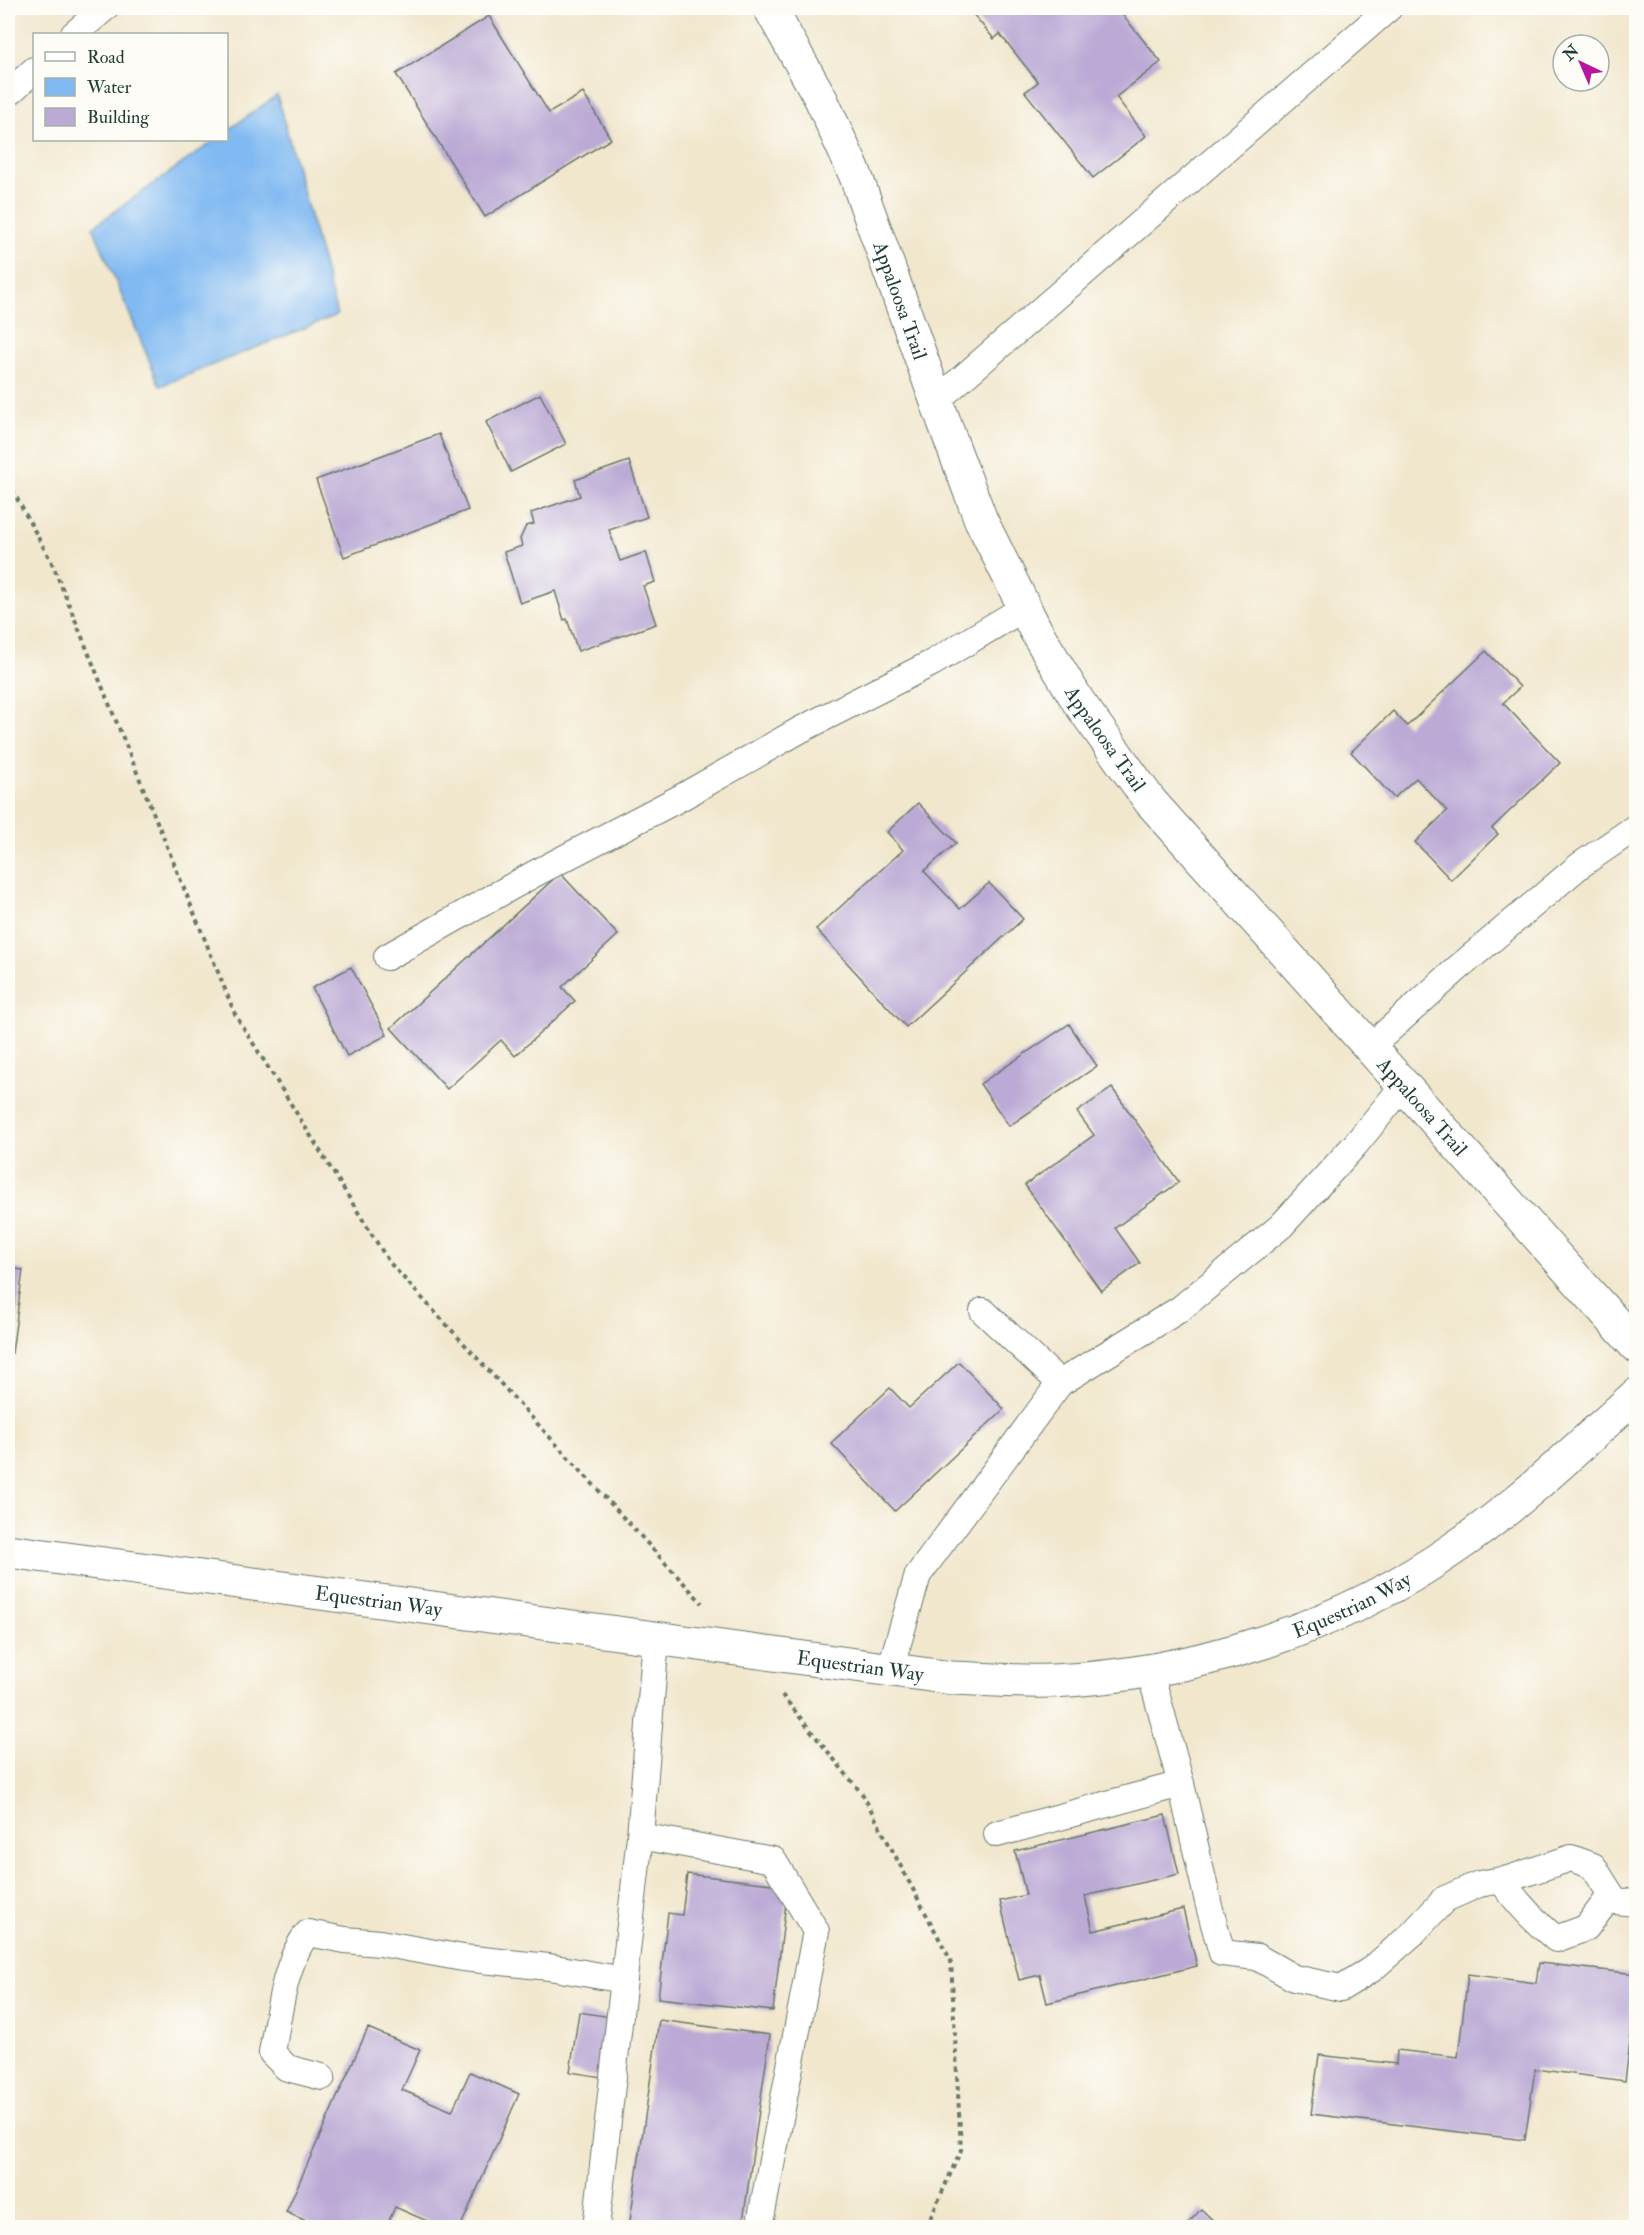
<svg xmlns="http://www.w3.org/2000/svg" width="1644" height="2235" font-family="'IM FELL Double Pica',serif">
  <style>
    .water { fill: #81baf2; stroke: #507c93; stroke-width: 1.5 }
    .building { fill: #bbaad5 }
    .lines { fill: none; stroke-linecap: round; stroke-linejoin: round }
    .lane-casing { stroke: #68786a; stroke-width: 28 }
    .street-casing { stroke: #68786a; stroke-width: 35 }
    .path { stroke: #68786a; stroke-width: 4; stroke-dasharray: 4.5 4.5; stroke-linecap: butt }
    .lane { stroke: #fff; stroke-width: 26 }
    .street { stroke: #fff; stroke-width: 33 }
    .labels { text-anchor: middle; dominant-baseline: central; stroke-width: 6; stroke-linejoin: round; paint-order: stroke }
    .street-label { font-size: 20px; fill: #1f3d34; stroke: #fdfcf7 }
  </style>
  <rect width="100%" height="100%" fill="#fdfcf7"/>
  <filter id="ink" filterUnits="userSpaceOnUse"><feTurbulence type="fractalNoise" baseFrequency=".0167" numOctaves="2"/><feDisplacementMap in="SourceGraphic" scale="12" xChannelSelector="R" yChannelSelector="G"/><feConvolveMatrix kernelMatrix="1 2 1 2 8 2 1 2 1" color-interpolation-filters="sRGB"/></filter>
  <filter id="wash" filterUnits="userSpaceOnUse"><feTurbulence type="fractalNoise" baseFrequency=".008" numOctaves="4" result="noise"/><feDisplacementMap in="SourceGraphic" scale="24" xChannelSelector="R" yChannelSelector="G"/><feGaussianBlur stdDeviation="1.35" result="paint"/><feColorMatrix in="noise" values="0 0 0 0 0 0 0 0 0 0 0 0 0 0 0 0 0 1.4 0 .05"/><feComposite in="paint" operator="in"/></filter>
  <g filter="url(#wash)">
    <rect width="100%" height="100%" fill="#f1e7cd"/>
    <path class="water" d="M277,95L337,315L160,386L93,227L215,140H226L227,131Z"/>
    <g id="blocks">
      <g class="building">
        <path d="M968,8H1117L1161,62L1116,97L1146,136L1093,178L1025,92L1038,82L1000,34L994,39Z"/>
        <path d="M489,16L549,113L583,93L611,139L485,217L396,74Z"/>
        <path d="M540,394L566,444L511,472L486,422Z"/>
        <path d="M439,434L468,510L344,557L316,480Z"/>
        <path d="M629,461L647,517L609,530L620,561L646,552L655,582L643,586L656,624L578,651L567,619L564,620L555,591L520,603L504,552L522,546L520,539L526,526L534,524L531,513L580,496L575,480Z"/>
        <path d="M1486,651L1520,687L1503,703L1560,763L1492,828L1498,834L1451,880L1415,842L1447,811L1416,778L1394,798L1351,752L1393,711L1407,726Z"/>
        <path d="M918,803L956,843L924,871L960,909L989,883L1023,919L906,1027L816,929L903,850L887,832Z"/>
        <path d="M560,873L618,935L562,987L575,1001L515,1056L501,1040L447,1089L391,1028Z"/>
        <path d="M351,967L387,1035L347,1056L312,988Z"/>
        <path d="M1069,1024L1097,1066L1009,1126L980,1084Z"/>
        <path d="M1112,1088L1179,1182L1115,1228L1140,1263L1101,1291L1025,1185L1094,1135L1077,1112Z"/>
        <path d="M8,1268L23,1270L12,1353L8,1352Z"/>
        <path d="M959,1362L1004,1409L895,1511L831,1443L890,1388L909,1408Z"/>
        <path d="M1165,1815L1179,1874L1085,1896L1093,1931L1183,1909L1197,1966L1047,2003L1040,1975L1019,1980L1000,1901L1026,1895L1015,1851Z"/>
        <path d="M687,1874L788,1886L773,2011L658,1998L668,1913L682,1915Z"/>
        <path d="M1539,1963L1636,1974V1996L1625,2081L1535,2069L1525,2140L1311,2114L1319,2055L1396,2064L1397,2050L1458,2057L1468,1974L1536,1983Z"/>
        <path d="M579,2012L617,2018L608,2078L570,2072Z"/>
        <path d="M659,2020L770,2035L742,2228H629Z"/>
        <path d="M368,2028L420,2050L402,2090L452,2111L470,2072L519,2094L460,2228H443L395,2207L386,2228H322L286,2212Z"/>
        <path d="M1201,2209L1221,2228H1184Z"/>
      </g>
    </g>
  </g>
  <g filter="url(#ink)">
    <use href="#blocks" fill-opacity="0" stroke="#68786a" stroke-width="1.5"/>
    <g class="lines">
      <defs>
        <g id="lane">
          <path d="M74,34L105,8"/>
          <path d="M8,94L34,70"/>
          <path d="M936,401L1389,8"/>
          <path d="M387,957L534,874L680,798L800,730L932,663L1024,608"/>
          <path d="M1370,1047L1458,968L1579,866L1636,827"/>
          <path d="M1060,1383L1180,1309L1281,1226L1355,1145L1404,1085"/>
          <path d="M890,1670L918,1575L1060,1383L983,1311"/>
          <path d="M1181,1784L1209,1906L1222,1953L1257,1957L1294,1978L1341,1988L1372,1969L1412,1934L1445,1899L1479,1884L1508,1879L1571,1858L1593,1866L1615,1901L1636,1903"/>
          <path d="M997,1834L1181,1784L1150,1671"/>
          <path d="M640,1836L773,1860L816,1931L759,2228"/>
          <path d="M1501,1880C1517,1903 1534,1921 1556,1939L1586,1928L1611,1895"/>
          <path d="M322,2077L287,2068L272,2053C278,2018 285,1959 308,1933L345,1940L380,1943L463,1958L549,1967L624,1980"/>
          <path d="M596,2228L640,1836L656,1639"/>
        </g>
        <g id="street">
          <path id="s1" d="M770,8L821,99L855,174L952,444L981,520L1036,631L1078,701L1150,801L1636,1346"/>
          <path id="s2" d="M8,1551L952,1678C985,1679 1019,1682 1052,1681C1192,1675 1341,1628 1456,1547C1521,1503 1578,1447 1636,1395"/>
        </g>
      </defs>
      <use href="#lane" class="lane-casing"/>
      <use href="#street" class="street-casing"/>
      <g class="path">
        <path d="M8,482L52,563L235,1014L389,1262L702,1603"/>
        <path d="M782,1695L863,1795L951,1961L961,2150L926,2228"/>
      </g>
      <use href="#lane" class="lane"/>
      <use href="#street" class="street"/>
    </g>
  </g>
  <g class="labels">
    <g class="street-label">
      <text stroke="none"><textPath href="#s1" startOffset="321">Appaloosa Trail</textPath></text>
      <text stroke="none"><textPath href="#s1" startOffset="807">Appaloosa Trail</textPath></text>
      <text stroke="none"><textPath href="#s1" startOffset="1293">Appaloosa Trail</textPath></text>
      <text stroke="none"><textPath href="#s2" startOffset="374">Equestrian Way</textPath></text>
      <text stroke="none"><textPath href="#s2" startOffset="1364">Equestrian Way</textPath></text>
      <text stroke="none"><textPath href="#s2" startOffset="860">Equestrian Way</textPath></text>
    </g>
  </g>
  <rect width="1644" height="2235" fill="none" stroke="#fdfcf7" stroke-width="30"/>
  <rect x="33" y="33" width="195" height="108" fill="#fdfcf7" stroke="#a4b0a9" stroke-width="1.5"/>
  <rect x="45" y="52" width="30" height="9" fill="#ffffff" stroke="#a4b0a9" stroke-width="1.5"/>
  <text x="87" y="63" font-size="18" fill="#1f3d34">Road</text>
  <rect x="45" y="78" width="30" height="18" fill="#81baf2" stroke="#a4b0a9" stroke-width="1.5"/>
  <text x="87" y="93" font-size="18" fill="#1f3d34">Water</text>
  <rect x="45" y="108" width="30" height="18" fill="#bbaad5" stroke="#a4b0a9" stroke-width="1.5"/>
  <text x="87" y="123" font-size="18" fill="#1f3d34">Building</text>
  <g transform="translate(1581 63) rotate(316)"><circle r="28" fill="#fdfcf7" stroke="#a4b0a9" stroke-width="1.5"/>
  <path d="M0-4.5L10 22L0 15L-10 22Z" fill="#b5179e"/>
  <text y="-9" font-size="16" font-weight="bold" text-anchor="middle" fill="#1f3d34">N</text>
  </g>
</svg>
